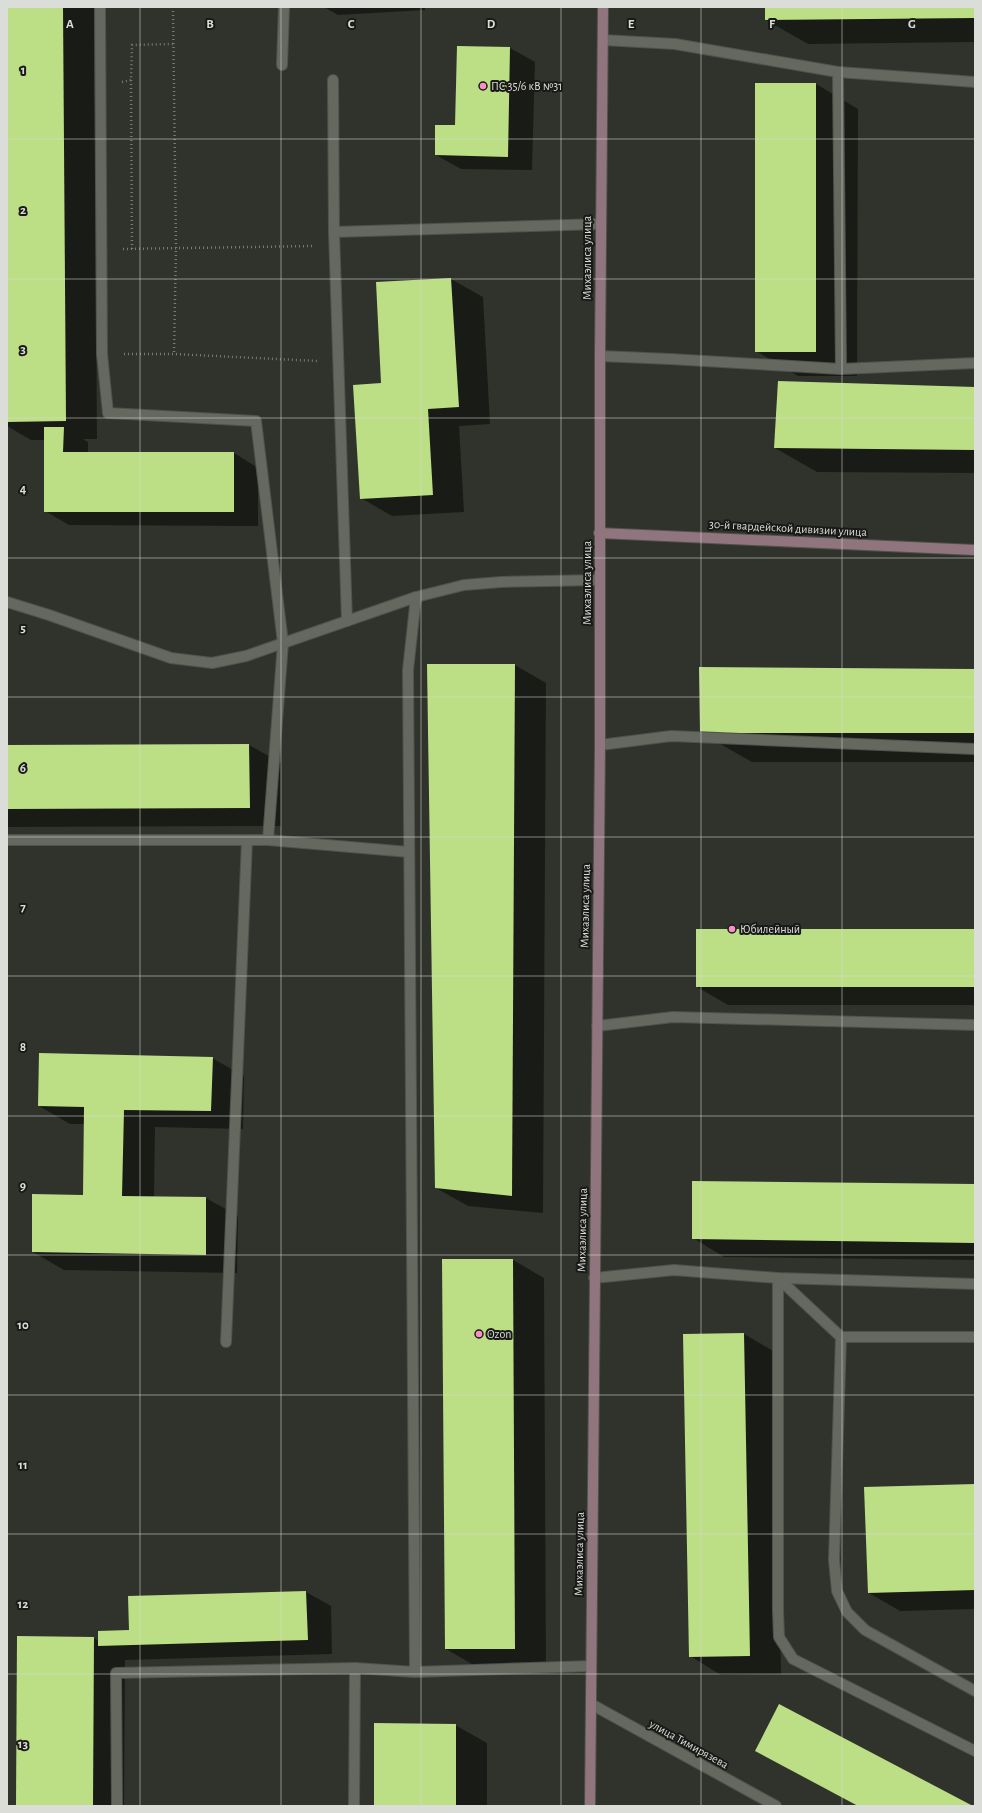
<svg xmlns="http://www.w3.org/2000/svg" width="982" height="1813" font-family="'Alegreya Sans',sans-serif">
  <style>
    .shadow { fill: #0007 }
    .building { fill: #bcde85 }
    .lines { fill: none; stroke-linecap: round; stroke-linejoin: round }
    .lane-casing { stroke: #4f514b; stroke-width: 12 }
    .street-casing { stroke: #4f514b; stroke-width: 12 }
    .secondary-casing { stroke: #4f514b; stroke-width: 12 }
    .path { stroke: #797b75; stroke-width: 2.5; stroke-dasharray: 1 3; stroke-linecap: butt }
    .lane { stroke: #64685f; stroke-width: 10 }
    .street { stroke: #64685f; stroke-width: 10 }
    .secondary { stroke: #90757e; stroke-width: 10 }
    .grid { fill: none; stroke: #dbddd8; stroke-width: 1; stroke-opacity: 0.55 }
    .poi-dot { fill: #fa8fc7; stroke: #191a17; stroke-width: 1.5 }
    .labels { text-anchor: middle; dominant-baseline: central; stroke-width: 4; stroke-linejoin: round; paint-order: stroke }
    .poi-label { font-size: 12px; fill: #dbddd8; stroke: #191a17; text-anchor: start }
    .street-label { font-size: 12px; fill: #dbddd8; stroke: #191a17 }
    .grid-label { font-size: 13px; text-anchor: middle; font-weight: bold; fill: #dbddd8; stroke: #191a17; stroke-width: 4; stroke-linejoin: round; paint-order: stroke }
  </style>
  <rect width="100%" height="100%" fill="#30332b"/>
  <g class="shadow">
    <path d="M7,7H94L97,439H83L88,442V453H234L258,468V526L69,525L45,511V440H31L7,426Z"/>
    <path d="M324,7H425V10L338,15Z"/>
    <path d="M766,7H975V42L808,44L766,20Z"/>
    <path d="M510,48L535,62L532,170L461,169L436,155Z"/>
    <path d="M816,84L858,109L857,376H798L756,351Z"/>
    <path d="M451,279L483,297L490,424L459,426L464,512L392,516L361,498L382,384L377,283Z"/>
    <path d="M975,388V473L817,472L775,448Z"/>
    <path d="M515,665L546,683L543,1213L468,1206L436,1188Z"/>
    <path d="M975,670V762H752L701,733Z"/>
    <path d="M249,745L281,763V826L7,827V746Z"/>
    <path d="M975,931V1005H728L697,987Z"/>
    <path d="M212,1058L244,1076L243,1129L155,1127L154,1197L206,1198L238,1216L237,1273L64,1270L33,1252L84,1197L85,1124H70L39,1106Z"/>
    <path d="M975,1185V1260L724,1257L693,1238Z"/>
    <path d="M513,1260L544,1278L546,1667H477L446,1649Z"/>
    <path d="M744,1334L775,1352L781,1674L721,1675L690,1656Z"/>
    <path d="M975,1485V1609L900,1611L869,1593Z"/>
    <path d="M306,1592L331,1606L332,1654L125,1660L124,1806H17L94,1638L99,1641L130,1631L129,1597Z"/>
    <path d="M455,1725L487,1743V1806H375Z"/>
    <path d="M756,1751L970,1806H858Z"/>
  </g>
  <g class="building">
    <path d="M7,7H63L66,421L7,422Z"/>
    <path d="M765,7H975V18L765,20Z"/>
    <path d="M457,46L510,47L508,157L435,155V125H455Z"/>
    <rect x="755" y="83" width="61" height="269"/>
    <path d="M451,278L459,407L428,409L433,495L360,499L353,385L381,383L376,282Z"/>
    <path d="M778,381L975,387V450L774,448Z"/>
    <path d="M44,427H64L63,452H234V512H44Z"/>
    <path d="M427,664H515L512,1196L435,1188Z"/>
    <path d="M699,667L975,669V733H700Z"/>
    <path d="M249,744L250,808L7,809V745Z"/>
    <rect x="696" y="929" width="279" height="58"/>
    <path d="M39,1053L213,1057L211,1111L124,1110L122,1196L206,1197V1255L32,1252V1194L83,1195L84,1107L38,1106Z"/>
    <path d="M692,1181L975,1184V1243L692,1239Z"/>
    <path d="M442,1259H513L515,1649H445Z"/>
    <path d="M744,1333L750,1656L689,1657L683,1334Z"/>
    <path d="M975,1484V1590L868,1593L864,1487Z"/>
    <path d="M306,1591L308,1640L98,1646V1631L129,1630L128,1596Z"/>
    <path d="M17,1636L94,1637L93,1806H16Z"/>
    <path d="M779,1704L973,1806H858L755,1751Z"/>
    <path d="M374,1723L456,1724V1806H374Z"/>
  </g>
  <g class="lines">
    <defs>
      <g id="lane">
        <path d="M603,40L675,44L838,72"/>
        <path d="M282,65L284,7"/>
        <path d="M333,80L334,232"/>
        <path d="M975,82L838,72L841,369L975,363"/>
        <path d="M600,356L670,359L841,369"/>
        <path d="M347,621L334,232L601,224"/>
        <path d="M600,745L671,736L975,749"/>
        <path d="M7,840H268L283,643L256,421L108,413L102,354L100,7"/>
        <path d="M268,840L409,852"/>
        <path d="M597,1026L673,1017L975,1025"/>
        <path d="M594,1278L674,1270L778,1278L975,1284"/>
        <path d="M778,1278V1610L779,1637L793,1659L975,1751"/>
        <path d="M778,1278L841,1337L834,1560L837,1591L847,1612L865,1630L975,1691"/>
        <path d="M841,1337H975"/>
        <path d="M226,1342L247,840"/>
        <path d="M355,1668L415,1672L408,670L416,597"/>
        <path d="M415,1672L591,1666"/>
        <path d="M117,1806L116,1673L355,1668L354,1806"/>
      </g>
      <g id="street">
        <path d="M7,602L49,615L171,658L212,663L246,656L416,597L464,585L501,582L599,580"/>
        <path d="M591,1704L776,1806"/>
      </g>
      <g id="secondary">
        <path d="M599,533L975,550"/>
        <path d="M590,1806L600,745V356L603,7"/>
      </g>
    </defs>
    <use href="#lane" class="lane-casing"/>
    <use href="#street" class="street-casing"/>
    <use href="#secondary" class="secondary-casing"/>
    <g class="path">
      <path d="M173,7L176,247L174,354"/>
      <path d="M131,80L132,249"/>
      <path d="M122,82L131,80L132,45L173,44"/>
      <path d="M123,249L312,246"/>
      <path d="M124,354H174L317,361"/>
    </g>
    <use href="#lane" class="lane"/>
    <use href="#street" class="street"/>
    <use href="#secondary" class="secondary"/>
  </g>
  <path class="grid" d="M140,7V1806M281,7V1806M421,7V1806M561,7V1806M701,7V1806M842,7V1806M7,139H975M7,279H975M7,418H975M7,558H975M7,697H975M7,837H975M7,976H975M7,1116H975M7,1255H975M7,1395H975M7,1534H975M7,1674H975"/>
  <g class="poi-dot">
    <circle cx="483" cy="86" r="4"/>
    <circle cx="732" cy="929" r="4"/>
    <circle cx="479" cy="1334" r="4"/>
  </g>
  <g class="labels">
    <g class="poi-label">
      <text x="491" y="86">ПС 35/6 кВ №31</text>
      <text x="740" y="929">Юбилейный</text>
      <text x="487" y="1334">Ozon</text>
    </g>
    <g class="street-label">
      <text transform="translate(587 258) rotate(-90)">Михаэлиса улица</text>
      <text transform="translate(788 528) rotate(3)">30-й гвардейской дивизии улица</text>
      <text transform="translate(587 583) rotate(-90)">Михаэлиса улица</text>
      <text transform="translate(585 906) rotate(-89)">Михаэлиса улица</text>
      <text transform="translate(582 1230) rotate(-89)">Михаэлиса улица</text>
      <text transform="translate(579 1554) rotate(-89)">Михаэлиса улица</text>
      <text transform="translate(689 1744) rotate(29)">улица Тимирязева</text>
    </g>
  </g>
  <g class="grid-label">
    <text x="70" y="28">A</text>
    <text x="210" y="28">B</text>
    <text x="351" y="28">C</text>
    <text x="491" y="28">D</text>
    <text x="631" y="28">E</text>
    <text x="772" y="28">F</text>
    <text x="912" y="28">G</text>
    <text x="23" y="74">1</text>
    <text x="23" y="214">2</text>
    <text x="23" y="353">3</text>
    <text x="23" y="493">4</text>
    <text x="23" y="632">5</text>
    <text x="23" y="772">6</text>
    <text x="23" y="911">7</text>
    <text x="23" y="1051">8</text>
    <text x="23" y="1190">9</text>
    <text x="23" y="1329">10</text>
    <text x="23" y="1469">11</text>
    <text x="23" y="1608">12</text>
    <text x="23" y="1748">13</text>
  </g>
  <rect width="982" height="1813" fill="none" stroke="#dbddd8" stroke-width="16"/>
</svg>
